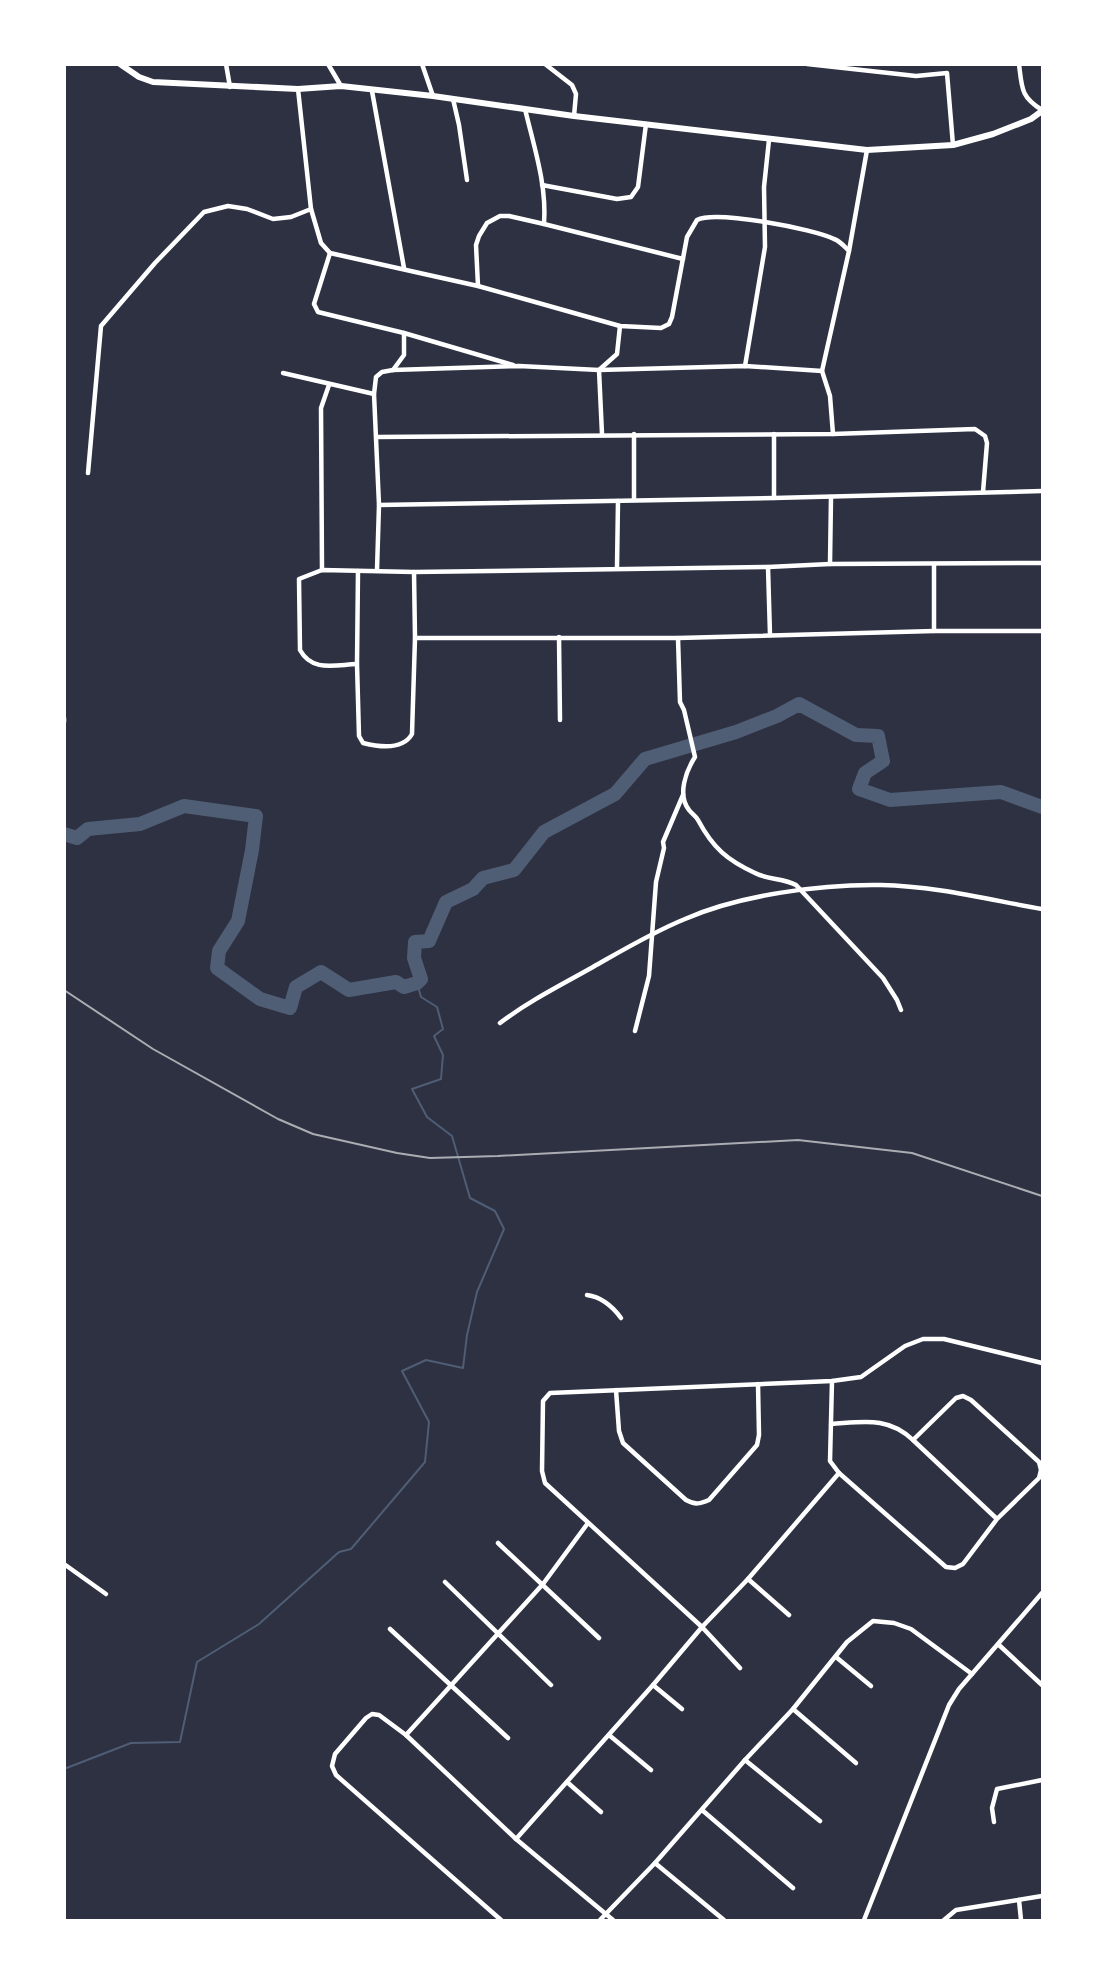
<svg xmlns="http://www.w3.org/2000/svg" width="1107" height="1985" font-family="'IBM Plex Sans',sans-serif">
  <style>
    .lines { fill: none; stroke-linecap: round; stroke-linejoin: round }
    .stream { stroke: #4f5d75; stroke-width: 2 }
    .river { stroke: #4f5d75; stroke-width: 14 }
    .minor { stroke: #fff; stroke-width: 4.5 }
    .tertiary { stroke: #fff; stroke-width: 6 }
    .rail { stroke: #abadb3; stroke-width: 2 }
  </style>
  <rect width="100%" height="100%" fill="#2d3142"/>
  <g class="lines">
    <path class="stream" d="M64,1769L131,1743L180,1742L197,1662L259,1624L339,1552L351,1549L425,1462L429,1422L402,1371L426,1360L463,1368L467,1335L477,1292L504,1229L495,1211L470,1198L452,1136L427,1117L412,1089L441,1079L443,1055L434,1036L443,1029L437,1007L421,997L417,983"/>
    <path class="river" d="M64,834L77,838L88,829L140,824L184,806L256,816L252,850L238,921L219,951L217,968L260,999L290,1008L296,987L321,972L349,990L396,982L404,987L417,983L421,979L414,958L415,942L429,941L446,902L473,889L483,878L514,870L544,832L615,794L645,759L736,732L777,716L799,704L856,735L878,736L883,761L865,773L859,789L890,800L1001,792L1042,807"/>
    <g class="minor">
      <path d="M226,64L230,87"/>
      <path d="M328,64L341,86"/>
      <path d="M422,64L433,96"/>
      <path d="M545,64L572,85L576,94L574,116"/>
      <path d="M807,64L916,76L947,73L953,145"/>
      <path d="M1019,64C1022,89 1021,97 1042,110"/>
      <path d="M298,89L311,209L321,243L330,253L478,286L620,326L661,328L669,324L672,317L687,237L697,220C716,210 814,229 834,239C840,241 844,246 849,251L822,371"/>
      <path d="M372,91L404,268"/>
      <path d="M453,99L459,125L467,180"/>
      <path d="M525,109C534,147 547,185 544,224"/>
      <path d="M542,185L617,199L631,197L638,187L646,124"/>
      <path d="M849,251L867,150"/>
      <path d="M330,253L314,304L318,312L404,333L513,365"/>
      <path d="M478,286L476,245L479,236L487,223L500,216H509L544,224L683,259"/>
      <path d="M745,366L765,247L764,187L769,140"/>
      <path d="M393,370L404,355V333"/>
      <path d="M599,370L602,434"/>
      <path d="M599,370L617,354L620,326"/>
      <path d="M283,373L374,394"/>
      <path d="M774,434V498"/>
      <path d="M833,434L975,429L985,436L987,443L983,492"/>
      <path d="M376,437L833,434L830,396L822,371L745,366L599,370L519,366L393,370L382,372L376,377L374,394L379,505L377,570"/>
      <path d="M88,473L101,326L155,263L204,212L228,206L247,209L273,219L291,217L311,209"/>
      <path d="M634,500V434"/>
      <path d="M379,505L774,498L1042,491"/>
      <path d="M830,564L831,497"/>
      <path d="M934,565V631"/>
      <path d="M768,567L770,635"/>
      <path d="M617,568L618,501"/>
      <path d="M322,570L321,408L329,385"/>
      <path d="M358,571L357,664L359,736L363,743C379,747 403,750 412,734L415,638H678L934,631H1042"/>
      <path d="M414,572L415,638"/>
      <path d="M559,637L560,720"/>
      <path d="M678,638L680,702L684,710L695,757C686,771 677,795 689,810C692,814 696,816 698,820C713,848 727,860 755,873C768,880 783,878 796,885L883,978L897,1000L901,1010"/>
      <path d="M357,664C334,665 312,672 300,650L299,579L322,570L414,572L768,567L830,564L1042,563"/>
      <path d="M64,718V722"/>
      <path d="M500,1023C529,1001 561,985 593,967C623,950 653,932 685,919C740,895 821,884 881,885C935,886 990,900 1042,909"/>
      <path d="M635,1031L649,976L656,882L664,848L663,842L683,795"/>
      <path d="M587,1295C601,1297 613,1307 621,1318"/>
      <path d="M832,1381L830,1461L839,1473L946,1567L955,1568L963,1564L997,1519L1039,1478L1041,1470L1039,1462L971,1400L963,1396L956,1398L913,1440L997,1519"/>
      <path d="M616,1390L619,1431L623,1443L686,1500C695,1505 700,1504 709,1500L757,1445L759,1435L758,1384"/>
      <path d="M831,1424C863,1422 888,1416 913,1440"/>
      <path d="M498,1543L599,1638"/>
      <path d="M64,1564L106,1594"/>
      <path d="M748,1579L789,1615"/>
      <path d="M445,1582L551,1685"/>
      <path d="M390,1629L508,1738"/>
      <path d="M999,1645L1042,1685"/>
      <path d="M836,1657L871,1686"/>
      <path d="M740,1668L702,1627L545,1483L542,1471L543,1401L550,1393L832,1381L861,1377L905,1346L923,1339H944L1042,1363"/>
      <path d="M653,1685L682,1709"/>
      <path d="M793,1709L856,1763"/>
      <path d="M406,1735L543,1584L588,1523"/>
      <path d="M609,1735L651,1770"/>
      <path d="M745,1760L820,1821"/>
      <path d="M567,1782L601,1812"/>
      <path d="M702,1810L793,1888"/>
      <path d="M994,1822L992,1808L997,1789L1042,1780"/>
      <path d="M516,1839L653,1685L702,1627L748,1579L839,1473"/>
      <path d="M655,1863L745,1760L793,1709L847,1642L873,1621L894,1623L911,1629L972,1674"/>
      <path d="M1019,1900L1021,1920"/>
      <path d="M501,1920L336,1775L332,1766L335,1754L366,1718L372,1714L379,1715L406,1735L516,1839L613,1920"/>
      <path d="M600,1920L655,1863L724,1920"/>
      <path d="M864,1920L949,1705L959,1689L1042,1593"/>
      <path d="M944,1920L956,1910L1042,1896"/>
    </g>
    <path class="tertiary" d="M120,64L139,77L153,82L298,89L341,86L433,96L574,116L867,150L953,145L993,134L1031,119L1042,111"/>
    <path class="rail" d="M64,990L153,1049L278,1119L313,1134L397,1153L430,1158L498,1156L798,1140L912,1153L1042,1196"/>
  </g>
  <rect width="1107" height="1985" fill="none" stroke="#ffffff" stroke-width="132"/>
</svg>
